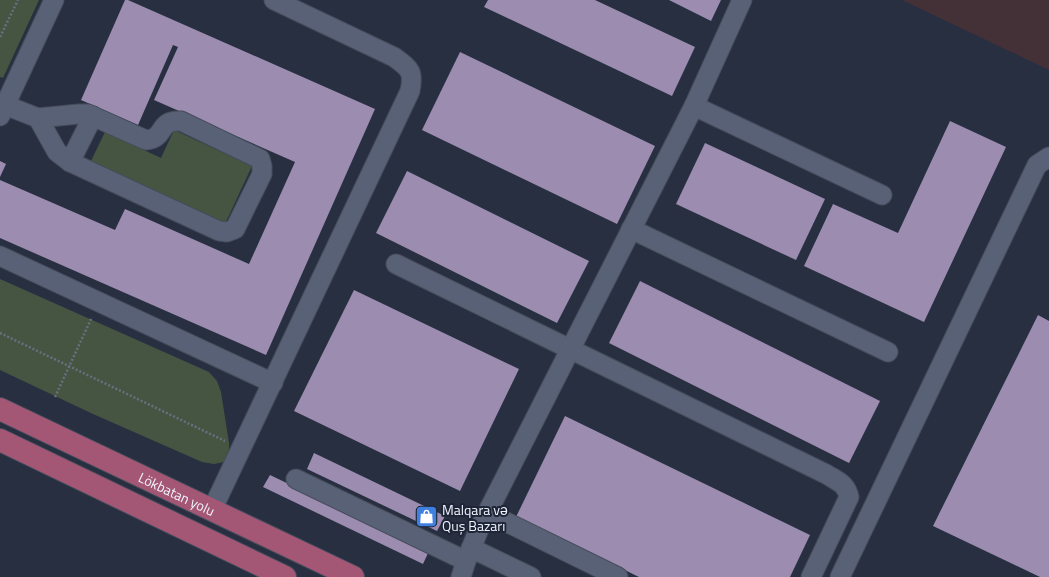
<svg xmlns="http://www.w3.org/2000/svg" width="1049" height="577" font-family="'Titillium Web',sans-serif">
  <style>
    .industrial { fill: #443037 }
    .green { fill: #455542 }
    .building { fill: #9b8cb0 }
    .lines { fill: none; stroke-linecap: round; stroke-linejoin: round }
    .minor-casing { stroke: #464c5b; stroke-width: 21 }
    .major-casing { stroke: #464c5b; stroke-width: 24 }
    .path { stroke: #696f7f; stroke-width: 2.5; stroke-dasharray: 2 2; stroke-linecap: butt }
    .minor { stroke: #586175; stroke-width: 19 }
    .major { stroke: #a45774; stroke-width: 22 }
    .labels { text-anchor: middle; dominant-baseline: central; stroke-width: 4; stroke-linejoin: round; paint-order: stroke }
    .street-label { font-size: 14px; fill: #f0f4fe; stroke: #1d2536 }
    .poi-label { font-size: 14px; fill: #f0f4fe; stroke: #1d2536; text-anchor: start }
  </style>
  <rect width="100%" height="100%" fill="#272f41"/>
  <path class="industrial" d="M902,0H1049V70Z"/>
  <g class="green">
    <path d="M0,0H39L3,78L0,77Z"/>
    <path d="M174,130L252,166L225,224L91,161L105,132L161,158Z"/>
    <path d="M0,279L209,372L217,381L221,392L229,443V454L224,462L214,464L202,462L93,414L0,370Z"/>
  </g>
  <g class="building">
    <path d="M125,0H128L375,109L266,355L0,238V180L115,230L125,209L249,264L295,162L154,100L178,47L173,45L138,125L81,100Z"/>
    <path d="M488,0H595L695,47L672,96L484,7Z"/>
    <path d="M669,0H721L711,21Z"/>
    <path d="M460,52L655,146L617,224L422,130Z"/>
    <path d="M950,121L1006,147L924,322L804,266L833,204L898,233Z"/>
    <path d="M705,143L825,199L796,260L676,204Z"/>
    <path d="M0,161L6,164L0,177Z"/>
    <path d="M407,171L589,261L557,323L376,233Z"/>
    <path d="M640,281L880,401L849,463L609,343Z"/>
    <path d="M354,290L519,369L460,491L294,411Z"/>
    <path d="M1038,315L1049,321V577H1040L933,526Z"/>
    <path d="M565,416L810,535L790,577H639L516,517Z"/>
    <path d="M314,453L445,516L437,531L307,469Z"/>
    <path d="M270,475L429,551L423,564L263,487Z"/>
  </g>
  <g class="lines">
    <defs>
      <g id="minor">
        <path d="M0,103L38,118L79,114H88L146,140C167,138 156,120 181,121L260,159L262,166V174L235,229L227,232L219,231L70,162L57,152L38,118"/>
        <path d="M694,106L882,195"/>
        <path d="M0,116L54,0"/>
        <path d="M70,162L93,116"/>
        <path d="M631,229L888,352"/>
        <path d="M0,256L273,383"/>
        <path d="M396,264L826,474C837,481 846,483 849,497L811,577"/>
        <path d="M296,479L466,561"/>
        <path d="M212,510L410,91C414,71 410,69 394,57L274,0"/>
        <path d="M488,513L618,577"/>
        <path d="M471,548L531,577"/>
        <path d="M461,577L466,561L479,529L694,106L742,0"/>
        <path d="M840,577L1037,165L1049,157"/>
      </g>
      <g id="major">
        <path id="s1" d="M0,409L353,577"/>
        <path d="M0,440L285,577"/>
      </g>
    </defs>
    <use href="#minor" class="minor-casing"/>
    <use href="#major" class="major-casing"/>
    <g class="path">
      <path d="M0,37L18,0"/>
      <path d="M0,333L225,441"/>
      <path d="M55,397L92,317"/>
    </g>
    <use href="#minor" class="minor"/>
    <use href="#major" class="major"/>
  </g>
  <defs>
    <symbol id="shop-square" viewBox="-11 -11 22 22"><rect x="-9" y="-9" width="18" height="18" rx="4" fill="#3f7fe0" stroke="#1d2536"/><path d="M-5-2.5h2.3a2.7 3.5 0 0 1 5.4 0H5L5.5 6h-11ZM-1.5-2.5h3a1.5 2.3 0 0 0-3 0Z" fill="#fff"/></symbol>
  </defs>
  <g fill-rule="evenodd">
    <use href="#shop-square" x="414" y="504" width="25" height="25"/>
  </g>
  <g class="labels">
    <g class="street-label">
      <text stroke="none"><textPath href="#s1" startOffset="196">Lökbatan yolu</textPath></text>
    </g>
    <g class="poi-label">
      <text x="442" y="509">Malqara və<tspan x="442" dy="16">Quş Bazarı</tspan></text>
    </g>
  </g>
</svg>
